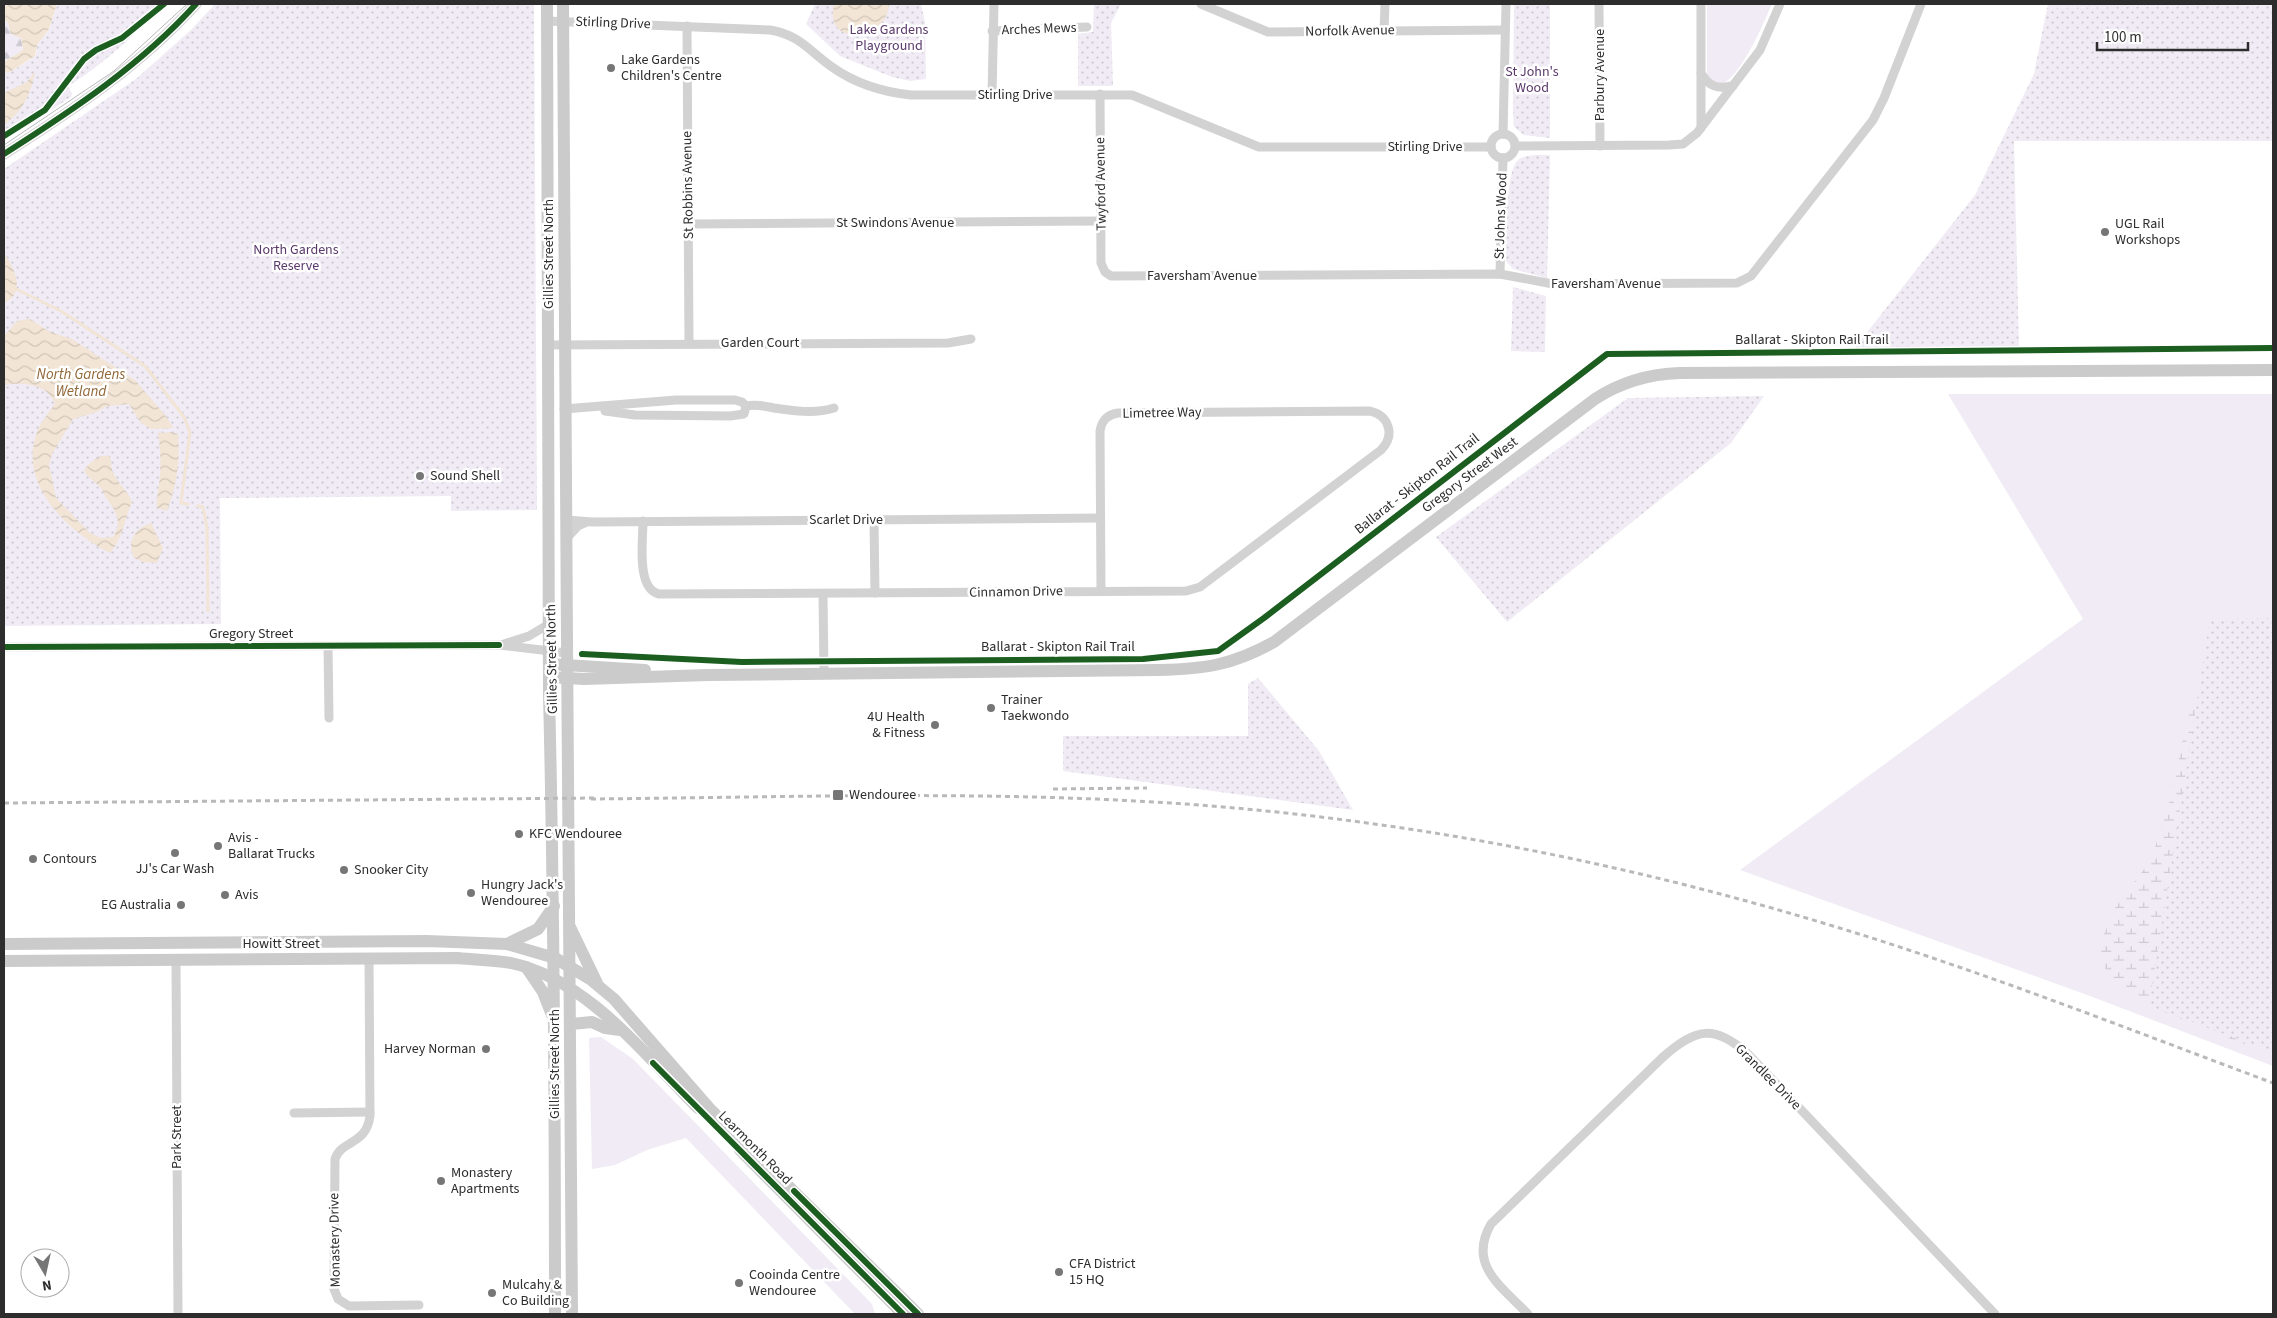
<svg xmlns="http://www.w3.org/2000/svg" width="2277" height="1318" font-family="'Source Sans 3',sans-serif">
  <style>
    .grass { fill: #f0ebf4 }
    .forest { fill: url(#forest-firs) }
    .wetland { fill: url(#wetland-marsh) }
    .park { fill: url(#park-dots) }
    .water { fill: url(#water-waves) }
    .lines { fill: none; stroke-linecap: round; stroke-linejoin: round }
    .stream { stroke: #f2e5d6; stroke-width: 3 }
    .minor { stroke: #d2d2d2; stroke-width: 9 }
    .tertiary { stroke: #d2d2d2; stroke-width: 11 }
    .secondary { stroke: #cbcbcb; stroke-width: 12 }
    .tram { stroke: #b9b9b9; stroke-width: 1 }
    .rail { stroke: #b9b9b9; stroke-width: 3; stroke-dasharray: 5 4; stroke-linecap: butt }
    .cycleway-casing { stroke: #fff; stroke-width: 9 }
    .cycleway { stroke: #1b5e20; stroke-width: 6 }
    .poi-dot { fill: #767676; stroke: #fff; stroke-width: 2 }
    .labels { text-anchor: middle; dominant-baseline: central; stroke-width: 5; stroke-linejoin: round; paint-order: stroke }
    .street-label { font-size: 14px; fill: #2d2d2d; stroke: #fff }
    .park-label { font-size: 14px; fill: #5a396a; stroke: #fff }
    .poi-label { font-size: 14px; fill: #2d2d2d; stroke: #fff; text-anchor: start }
    .water-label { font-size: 15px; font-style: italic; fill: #916739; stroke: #fff }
  </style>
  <defs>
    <pattern id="forest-firs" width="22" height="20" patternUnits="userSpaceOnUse" patternTransform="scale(1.25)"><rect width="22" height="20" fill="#f0ebf4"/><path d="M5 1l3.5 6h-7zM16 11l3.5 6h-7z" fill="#cecad2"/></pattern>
    <pattern id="wetland-marsh" width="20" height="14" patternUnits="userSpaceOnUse" patternTransform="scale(1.25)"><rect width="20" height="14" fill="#f0ebf4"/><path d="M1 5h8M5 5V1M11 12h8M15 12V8" fill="none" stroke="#cecad2"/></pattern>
    <pattern id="park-dots" width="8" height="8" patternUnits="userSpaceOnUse" patternTransform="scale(1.25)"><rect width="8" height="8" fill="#f0ebf4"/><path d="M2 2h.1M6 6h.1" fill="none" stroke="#cecad2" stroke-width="1.8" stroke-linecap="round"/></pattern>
    <pattern id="water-waves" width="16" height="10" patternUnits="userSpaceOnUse" patternTransform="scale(1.25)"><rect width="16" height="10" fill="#f2e5d6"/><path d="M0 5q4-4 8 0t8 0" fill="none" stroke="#d0c5b8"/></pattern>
  </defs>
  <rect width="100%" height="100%" fill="#fff"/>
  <g class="grass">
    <path d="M1707,4H1772C1765,20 1739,82 1720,84C1714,84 1711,79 1707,76Z"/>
    <path d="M2048,4H2273V5L2047,8Z"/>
    <path d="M1948,394H2273V1066L2090,996L1740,870L2083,619Z"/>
    <path d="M601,1037L633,1059L872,1304L875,1314H855L686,1138L647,1150L615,1165L592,1169L589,1038Z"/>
  </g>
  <path class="forest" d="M4,19L8,23L12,34L21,38L23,50L4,62Z"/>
  <path class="wetland" d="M2273,684V1056L2147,1005L2111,984L2098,948L2115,908L2151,860L2171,797L2190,705L2228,704Z"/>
  <g class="park">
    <path d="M57,4H165C136,34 104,64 68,86L72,94L71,97L4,141V73L10,72L31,59L36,54L37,45L49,29Z"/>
    <path d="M215,4H534L537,510L451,511V496L220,498L221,624L4,626V169L136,79L191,30Z"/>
    <path d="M815,4H921L925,22L926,79L910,81L892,77L840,56L806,24Z"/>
    <path d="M1094,4H1121L1111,23L1113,86H1078V34L1093,32Z"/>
    <path d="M1514,4H1550V138L1524,135L1514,127L1513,113Z"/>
    <path d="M2273,5V141H2014L2019,348L1854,349L1975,195L2034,74L2047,8Z"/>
    <path d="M1550,155L1547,278L1513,269L1506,261C1507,241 1504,171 1519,159C1527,154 1540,155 1550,155Z"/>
    <path d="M1513,287L1546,296L1545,352L1511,351Z"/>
    <path d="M1764,396L1731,443L1507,622L1436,537L1628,398Z"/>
    <path d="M2273,618V1052L2149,1006L2210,619Z"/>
    <path d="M1258,678L1319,751L1353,810L1063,771V736H1248V684Z"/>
  </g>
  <g class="water">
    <path d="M4,4H57L49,29L37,45L35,56L10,72L4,73V62L23,50L21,38L11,34L8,23L4,19Z"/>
    <path d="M834,4H889C889,39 823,50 834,4Z"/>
    <path d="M35,71C31,94 23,111 4,125V93L27,82Z"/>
    <path d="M4,253C14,268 27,292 4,303Z"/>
    <path d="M30,319L50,332L72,339L135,380L166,416L173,428L151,429L140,422L129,404L107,406L97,412L73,419L52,454L49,465L56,498L90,533L101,538L113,537C123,522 116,511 106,498C104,494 103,490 100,487C94,480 88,479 84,470C91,461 99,454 110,456C112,461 110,467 113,472C117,483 128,490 132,502C124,520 123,538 110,553C68,532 17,484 37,432C41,421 49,413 55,403C46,383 22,382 4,385V336L17,321Z"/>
    <path d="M171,432L178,434C180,460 177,485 167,511L157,508C156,500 158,493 159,485C161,467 161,450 158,433Z"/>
    <path d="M151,523L163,548L157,563L143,562L134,558C126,541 135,529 151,523Z"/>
  </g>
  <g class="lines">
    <g class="stream">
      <path d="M16,289L61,311L145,366L184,417L190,432L181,503L188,504"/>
      <path d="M198,506L203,507L207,528L208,611"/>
    </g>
    <g class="minor">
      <path d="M1201,4L1268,32L1505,30"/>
      <path d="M1599,4L1600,146"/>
      <path d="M547,21L770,30C800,35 809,51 832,67C856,84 882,92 911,95H1132L1259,147H1491"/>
      <path d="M687,26L689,344"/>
      <path d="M992,31L1087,27"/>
      <path d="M1384,31L1385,4"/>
      <path d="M1701,73C1709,87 1717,89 1733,86"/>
      <path d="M1100,94L1101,263L1105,272L1111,276L1500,274L1553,284L1737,283L1751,276L1873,120L1884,98L1921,4"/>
      <path d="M992,95L994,4"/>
      <path d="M1701,128V4"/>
      <circle cx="1503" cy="146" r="12"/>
      <path d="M1503,134L1506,4"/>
      <path d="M1516,146L1669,145L1683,144L1697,133L1760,50L1780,4"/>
      <path d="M689,224L1101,221"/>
      <path d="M1500,274L1503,158"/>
      <path d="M548,345L948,343L971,339"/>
      <path d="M564,409L676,400H735L742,402L746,406C756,404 765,406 774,408C793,411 815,414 834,408"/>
      <path d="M605,411L635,415L730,416L744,414L746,406"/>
      <path d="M566,520L593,522L1100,518"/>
      <path d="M874,520L875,593"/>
      <path d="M643,521C643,540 636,589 659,594L1186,591L1200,587L1381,450C1395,436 1390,416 1370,411L1118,413C1107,415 1102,420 1100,431L1101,591"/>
      <path d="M566,539L578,526L587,522"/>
      <path d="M823,594L824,674"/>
      <path d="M504,644L529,636L549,624"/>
      <path d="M328,646L329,718"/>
      <path d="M4,647L499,645L567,653"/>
      <path d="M369,958L370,1116C366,1146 342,1139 335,1159L334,1289L338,1299L349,1306L419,1305"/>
      <path d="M176,960L178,1314"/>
      <path d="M294,1113L370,1112"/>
      <path d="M1528,1314C1502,1287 1467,1265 1491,1224L1663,1057C1696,1028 1714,1024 1748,1054L1995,1314"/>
    </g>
    <path class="tertiary" d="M4,154C73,110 141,65 196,4"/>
    <g class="secondary">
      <path d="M547,4L549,694C554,900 555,1107 555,1314"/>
      <path d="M563,4C565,441 569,877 572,1314"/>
      <path d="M549,664L645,670"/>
      <path d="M549,677L584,679L708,675L1158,670C1206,669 1232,665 1274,642L1595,399C1621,382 1649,374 1680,373L2273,370"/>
      <path d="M570,927L597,983"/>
      <path d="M4,944L427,941L507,944L555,958L590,979L614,999L710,1109L918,1314"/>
      <path d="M507,944L538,929L554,906"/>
      <path d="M4,961L458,958C475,960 493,960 511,963C587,979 645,1055 698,1108"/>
      <path d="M526,967L543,992L552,1015"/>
      <path d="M571,1024L592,1022L605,1028L620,1030"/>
      <path d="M740,1150L903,1314"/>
    </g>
    <path class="tram" d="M4,145L114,71L187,4"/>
    <g class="rail">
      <path d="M1053,789L1147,788"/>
      <path d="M591,799C816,797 1042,788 1266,811C1458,830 1649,870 1833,926C1982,971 2128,1029 2273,1083"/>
      <path d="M4,803L596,798"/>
    </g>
    <defs>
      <g id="cycleway">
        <path d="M4,136L45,110L84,59L96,50L122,38L164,4"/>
        <path d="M4,154C73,110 141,65 196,4"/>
        <path d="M4,647L499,645"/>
        <path d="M582,654L742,662L1143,659L1218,651L1264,618L1607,354L2273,348"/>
        <path d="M653,1063L903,1314"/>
        <path d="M794,1191L918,1314"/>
      </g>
    </defs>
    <use href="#cycleway" class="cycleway-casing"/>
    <use href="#cycleway" class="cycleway"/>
  </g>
  <g class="poi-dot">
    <circle cx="611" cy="68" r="5"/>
    <circle cx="2105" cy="232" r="5"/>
    <circle cx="420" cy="476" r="5"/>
    <circle cx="991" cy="708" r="5"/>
    <circle cx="935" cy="725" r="5"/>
    <rect x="832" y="789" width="12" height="12" rx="2.5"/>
    <circle cx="519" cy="834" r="5"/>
    <circle cx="218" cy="846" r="5"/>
    <circle cx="175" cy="853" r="5"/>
    <circle cx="33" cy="859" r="5"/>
    <circle cx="344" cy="870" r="5"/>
    <circle cx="471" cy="893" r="5"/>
    <circle cx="225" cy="895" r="5"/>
    <circle cx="181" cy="905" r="5"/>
    <circle cx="486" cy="1049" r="5"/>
    <circle cx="441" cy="1181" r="5"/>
    <circle cx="1059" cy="1272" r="5"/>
    <circle cx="739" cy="1283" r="5"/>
    <circle cx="492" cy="1293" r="5"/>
  </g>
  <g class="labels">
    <g class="street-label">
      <text transform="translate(613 23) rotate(2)">Stirling Drive</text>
      <text transform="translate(1039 29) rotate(-2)">Arches Mews</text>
      <text transform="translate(1350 31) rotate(-1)">Norfolk Avenue</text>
      <text transform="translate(1600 75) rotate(-90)">Parbury Avenue</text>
      <text x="1015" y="95">Stirling Drive</text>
      <text x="1425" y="147">Stirling Drive</text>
      <text transform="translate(1101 184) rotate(-91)">Twyford Avenue</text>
      <text transform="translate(688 185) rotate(-91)">St Robbins Avenue</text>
      <text transform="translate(1501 216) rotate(-88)">St Johns Wood</text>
      <text x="895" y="223">St Swindons Avenue</text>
      <text transform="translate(549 254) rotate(-90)">Gillies Street North</text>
      <text x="1202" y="276">Faversham Avenue</text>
      <text x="1606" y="284">Faversham Avenue</text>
      <text x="1812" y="340">Ballarat - Skipton Rail Trail</text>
      <text x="760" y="343">Garden Court</text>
      <text transform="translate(1162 413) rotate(-1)">Limetree Way</text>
      <text transform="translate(1470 475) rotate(-37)">Gregory Street West</text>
      <text transform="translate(1417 484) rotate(-38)">Ballarat - Skipton Rail Trail</text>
      <text x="846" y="520">Scarlet Drive</text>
      <text transform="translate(1016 592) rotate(-1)">Cinnamon Drive</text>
      <text x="251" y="634">Gregory Street</text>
      <text x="1058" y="647">Ballarat - Skipton Rail Trail</text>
      <text transform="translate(552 659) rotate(-91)">Gillies Street North</text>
      <text x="281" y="944">Howitt Street</text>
      <text transform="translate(555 1064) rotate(-90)">Gillies Street North</text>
      <text transform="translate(1768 1077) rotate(45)">Grandlee Drive</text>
      <text transform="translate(177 1137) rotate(-90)">Park Street</text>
      <text transform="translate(755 1148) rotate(45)">Learmonth Road</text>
      <text transform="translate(335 1240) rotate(-91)">Monastery Drive</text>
    </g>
    <g class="park-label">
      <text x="889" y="30">Lake Gardens<tspan x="889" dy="16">Playground</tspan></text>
      <text x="1532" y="72">St John's<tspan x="1532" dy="16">Wood</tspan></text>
      <text x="296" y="250">North Gardens<tspan x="296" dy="16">Reserve</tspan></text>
    </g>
    <g class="poi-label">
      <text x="621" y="60">Lake Gardens<tspan x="621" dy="16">Children's Centre</tspan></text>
      <text x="2115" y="224">UGL Rail<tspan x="2115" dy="16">Workshops</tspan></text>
      <text x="430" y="476">Sound Shell</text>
      <text x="1001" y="700">Trainer<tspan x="1001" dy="16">Taekwondo</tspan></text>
      <text x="925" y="717" text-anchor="end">4U Health<tspan x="925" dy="16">&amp; Fitness</tspan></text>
      <text x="849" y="795">Wendouree</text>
      <text x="529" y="834">KFC Wendouree</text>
      <text x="228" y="838">Avis -<tspan x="228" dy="16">Ballarat Trucks</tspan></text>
      <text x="43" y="859">Contours</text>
      <text x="175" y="869" text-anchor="middle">JJ's Car Wash</text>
      <text x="354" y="870">Snooker City</text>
      <text x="481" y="885">Hungry Jack's<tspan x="481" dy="16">Wendouree</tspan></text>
      <text x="235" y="895">Avis</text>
      <text x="171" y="905" text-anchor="end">EG Australia</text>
      <text x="476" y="1049" text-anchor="end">Harvey Norman</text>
      <text x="451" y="1173">Monastery<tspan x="451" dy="16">Apartments</tspan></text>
      <text x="1069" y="1264">CFA District<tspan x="1069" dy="16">15 HQ</tspan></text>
      <text x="749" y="1275">Cooinda Centre<tspan x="749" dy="16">Wendouree</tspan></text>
      <text x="502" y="1285">Mulcahy &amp;<tspan x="502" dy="16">Co Building</tspan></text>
    </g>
    <g class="water-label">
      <text x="81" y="374">North Gardens<tspan x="81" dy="17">Wetland</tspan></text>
    </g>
  </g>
  <rect width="2277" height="1318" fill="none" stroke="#2d2d2d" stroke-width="10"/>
  <g transform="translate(45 1273) rotate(171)"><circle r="24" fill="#ffffff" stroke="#ababab"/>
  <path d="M0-4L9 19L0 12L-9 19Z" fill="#767676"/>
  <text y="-8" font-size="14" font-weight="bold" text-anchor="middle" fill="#2d2d2d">N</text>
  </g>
  <path d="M2097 42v8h151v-8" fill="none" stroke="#2d2d2d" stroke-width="2.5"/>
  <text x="2104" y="42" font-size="15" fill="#2d2d2d" stroke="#ffffff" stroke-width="4" paint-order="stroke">100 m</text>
</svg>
